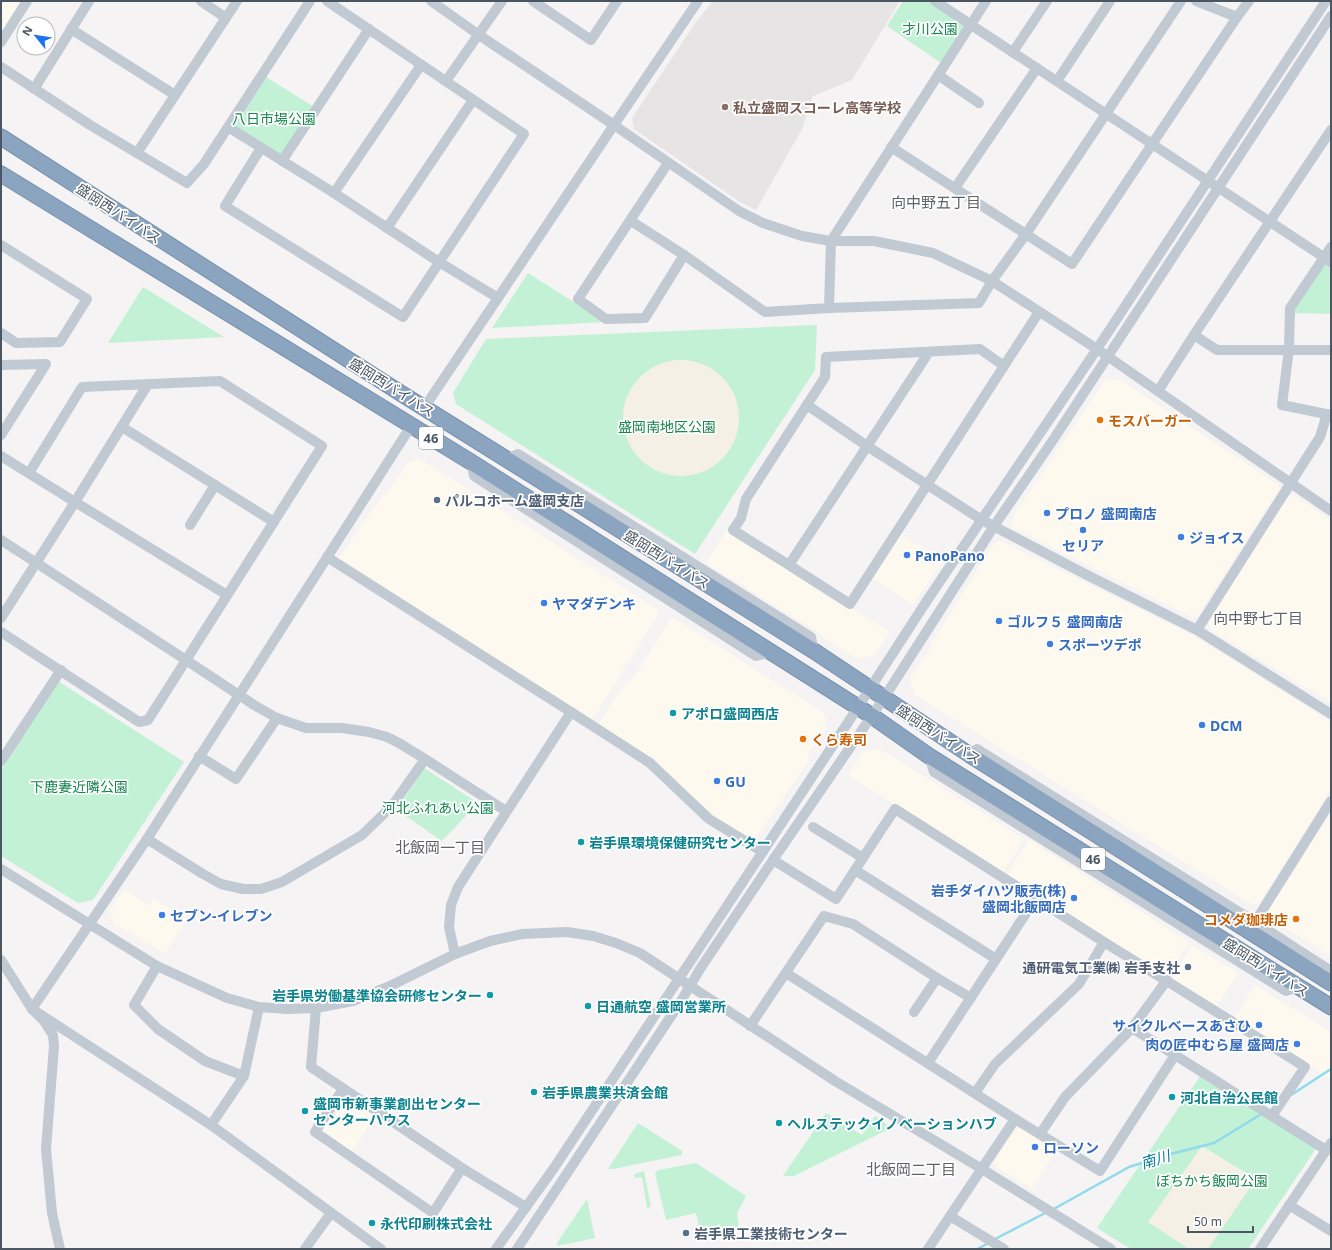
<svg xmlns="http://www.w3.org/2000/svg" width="1332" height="1250" font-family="'Noto Sans','Noto Sans JP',sans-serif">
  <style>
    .commercial { fill: #fdf9ef }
    .education { fill: #e6e4e5 }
    .green { fill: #c3f1d5 }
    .sand { fill: #f5f0e5 }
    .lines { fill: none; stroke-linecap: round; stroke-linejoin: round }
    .stream { stroke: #90daee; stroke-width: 2.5 }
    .highway-casing { stroke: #7690ad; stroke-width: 17 }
    .minor { stroke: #c1cad2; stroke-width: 10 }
    .highway { stroke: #8ba5c1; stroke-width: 15 }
    .education-dot { fill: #8d6e63; stroke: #fff; stroke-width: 1.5 }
    .food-dot { fill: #e8710a; stroke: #fff; stroke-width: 1.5 }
    .service-dot { fill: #5c6f8a; stroke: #fff; stroke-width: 1.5 }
    .shop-dot { fill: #3f7fe0; stroke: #fff; stroke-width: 1.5 }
    .culture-dot { fill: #0f9aa8; stroke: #fff; stroke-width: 1.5 }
    .labels { text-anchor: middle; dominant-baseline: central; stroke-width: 3.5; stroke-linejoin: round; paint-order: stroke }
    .shield { fill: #fff; stroke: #808990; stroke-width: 1 }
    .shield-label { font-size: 13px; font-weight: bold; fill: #4a5661 }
    .park-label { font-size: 14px; fill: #17864f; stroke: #fff }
    .education-label { font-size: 14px; font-weight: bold; fill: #785e54; stroke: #fff; text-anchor: start }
    .street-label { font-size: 14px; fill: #4a5661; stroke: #fff }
    .food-label { font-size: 14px; font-weight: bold; fill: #c56008; stroke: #fff; text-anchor: start }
    .service-label { font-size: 14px; font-weight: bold; fill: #4e5e75; stroke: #fff; text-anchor: start }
    .shop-label { font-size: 14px; font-weight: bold; fill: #366cbe; stroke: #fff; text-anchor: start }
    .culture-label { font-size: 14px; font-weight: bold; fill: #0d838f; stroke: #fff; text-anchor: start }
    .neighbourhood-label { font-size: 15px; fill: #5f6368; stroke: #fff }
    .water-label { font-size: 15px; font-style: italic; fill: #0c7c9b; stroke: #fff }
  </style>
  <rect width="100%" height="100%" fill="#f5f3f3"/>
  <g class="commercial">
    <path d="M1,1H17L21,4L1,37Z"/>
    <path d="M1119,379L1277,484L1279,489L1198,615L1192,617L1013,528L1010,521L1105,380Z"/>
    <path d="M420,459L660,611L592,720L339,562V558L383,495L389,491L408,462Z"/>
    <path d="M1294,495L1331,520V703L1211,630L1208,622L1287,497Z"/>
    <path d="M727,530L890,632L875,655L858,659L822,637L818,632L706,563Z"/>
    <path d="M900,533L943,561L913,605L871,577Z"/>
    <path d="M1001,541L1196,637L1331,722V789L1261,901L1253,905L914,694L910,679L930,649L932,642L995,542Z"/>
    <path d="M672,617L824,713L826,729L808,755V762L753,842L712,816L653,759L598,725L621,689L634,677Z"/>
    <path d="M880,749L1024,839L1003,872L939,833L848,775L864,751Z"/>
    <path d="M1331,812V956L1269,918L1268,911Z"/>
    <path d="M1029,840L1189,942L1167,976L1006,876Z"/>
    <path d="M124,889L149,906L154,899L187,919L165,954L114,923L110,910Z"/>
    <path d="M1192,945L1238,973L1216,1008L1171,980Z"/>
    <path d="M1255,985L1331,1032V1079L1234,1019Z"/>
    <path d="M345,1096L375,1116L352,1152L322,1130Z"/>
    <path d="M1020,1127L1056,1150L1032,1189L995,1166L994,1162L1016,1129Z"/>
  </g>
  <path class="education" d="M713,1H900L852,80L813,96L802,129L756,210L740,202L634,129L632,118L696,22Z"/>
  <g class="green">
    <path d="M903,1H929L965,26L941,63L887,26Z"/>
    <path d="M266,77L314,107L280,156L236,129V124Z"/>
    <path d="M1324,257L1331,262V314L1290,313Z"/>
    <path d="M528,273L605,322L492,328Z"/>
    <path d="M143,287L224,337L108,343Z"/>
    <path d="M817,325L815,370L695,554L456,404L453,393L486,339Z"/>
    <path d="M58,681L184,762L93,900L78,903L1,856V770Z"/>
    <path d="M424,768L478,803L442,841L397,810Z"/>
    <path d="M1201,1075L1314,1146L1315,1150L1248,1249H1131L1097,1228Z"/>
    <path d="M826,1113L862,1135L875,1116L884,1122L889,1129L794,1176H783Z"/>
    <path d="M638,1123L682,1151V1155L613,1169H608Z"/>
    <path d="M696,1163L746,1196L737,1213L739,1228L701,1235L696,1213L666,1220L655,1173L658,1170Z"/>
    <path d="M644,1171L651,1207L647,1208L642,1177L635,1178L634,1174Z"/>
    <path d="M587,1199L595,1238L557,1246V1243Z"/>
  </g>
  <g class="sand">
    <circle cx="681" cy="418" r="58"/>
    <path d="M1202,1146L1256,1179L1208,1249H1189L1148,1222Z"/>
  </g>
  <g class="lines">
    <g class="stream">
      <path d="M1291,1095L1331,1069"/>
      <path d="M1052,1210L1129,1167L1145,1162L1147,1160L1214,1143L1263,1113"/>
      <path d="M995,1239L1047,1212"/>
      <path d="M977,1249L989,1243"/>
    </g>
    <defs>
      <g id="highway">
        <path d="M1,137L402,394L814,651L970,755L1331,983"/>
        <path d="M1,174L471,462L872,716L929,756L1331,1007"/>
      </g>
    </defs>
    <use href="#highway" class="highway-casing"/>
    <g class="minor">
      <path d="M201,1L226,18"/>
      <path d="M533,1L591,40L617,1"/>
      <path d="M698,1L614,125L739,211L763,223L802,236L831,241H874L933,253L992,281L1097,349L1331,511"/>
      <path d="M935,1L1331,262"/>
      <path d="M1196,1L1237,17L1249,1"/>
      <path d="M71,29L175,95"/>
      <path d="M1,42L27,1"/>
      <path d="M1013,52L1047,1"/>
      <path d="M1,67L90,125L187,183L204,164L310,1"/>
      <path d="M938,75L979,103"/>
      <path d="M446,81L502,1"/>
      <path d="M1057,81L1110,1"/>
      <path d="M34,89L89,1"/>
      <path d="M228,127L334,193L439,262L498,298"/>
      <path d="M891,147L1072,264L1237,17"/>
      <path d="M261,148L225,206L403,317L524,134L327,1"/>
      <path d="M137,153L237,1"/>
      <path d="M282,161L369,29"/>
      <path d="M955,188L1037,68"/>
      <path d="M334,193L421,65"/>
      <path d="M631,221L684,255L645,318L606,319L578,299L668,163"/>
      <path d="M387,228L473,100"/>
      <path d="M1,245L87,299L60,342L16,343L1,333"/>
      <path d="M1331,247L1290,308L1289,349L1282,405L1331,415"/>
      <path d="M684,255L765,312L829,308L831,241L986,1"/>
      <path d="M829,308L979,303L992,281L1026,234L1181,1"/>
      <path d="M1194,335L1217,350H1331"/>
      <path d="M1,365L46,364L1,435"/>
      <path d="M1004,366L1039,312"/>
      <path d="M148,384L75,502L227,595"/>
      <path d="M1158,391L1194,335L1331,130"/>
      <path d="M807,405L867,446L982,520L1085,574L1197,630L1331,714"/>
      <path d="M424,408L614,125L479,35L431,1"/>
      <path d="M122,427L274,522"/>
      <path d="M1,456L75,502L1,618"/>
      <path d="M507,459L518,454L811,637L814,651"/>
      <path d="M471,462L474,476L756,656L770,652"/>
      <path d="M190,525L215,485"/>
      <path d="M1,540L186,660L254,705L277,718L306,728H342L369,732L387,737L399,743L425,759L506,811"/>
      <path d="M327,557L571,712L458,887L451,905L449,927L455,954"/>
      <path d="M789,565L733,530L741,518L746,499L825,377L826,357L980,349L1004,366L850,604L789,565L929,352"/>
      <path d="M1197,630L1320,437L1327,414"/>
      <path d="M1,632L139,722L148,720L322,446L220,381L82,387L29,473"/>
      <path d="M571,712L650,763L709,819L763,852"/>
      <path d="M970,755L977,749L1255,922L1331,971"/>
      <path d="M199,756L236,779L277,718"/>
      <path d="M929,756L934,772L1286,991L1298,987"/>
      <path d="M1,761L61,670"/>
      <path d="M813,827L863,858"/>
      <path d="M147,839L411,426"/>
      <path d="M773,860L836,899L895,809L1104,942L1305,1067L1272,1116"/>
      <path d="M1,869L157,966L227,998L259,1007L287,1009L316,1008L353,1001L390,986L455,954L490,941L522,934L567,932L593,936L616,943L640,953L835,1081L982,1169L1111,1249"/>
      <path d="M855,870L996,959"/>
      <path d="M1255,922L1331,801"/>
      <path d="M1,960L32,1009L44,1021L53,1035L54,1046L46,1149L52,1213L60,1249"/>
      <path d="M157,966L134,1005L158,1029L205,1061L244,1076"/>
      <path d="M786,973L1015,1119L1100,1171L1175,1055"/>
      <path d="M316,1008L311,1067L462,1168L526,1207"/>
      <path d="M32,1009L147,839L203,874L221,884L243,889H261L282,882L362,835L392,806L425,759"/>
      <path d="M32,1009L211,1125L381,1249"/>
      <path d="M914,1012L937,978"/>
      <path d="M750,1026L824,916L853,924L937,978L971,998"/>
      <path d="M1132,1028L1326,1150"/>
      <path d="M928,1063L1036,898"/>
      <path d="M343,1089L315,1132L433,1213L462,1168"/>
      <path d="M975,1093L995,1064L1079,984L1104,942"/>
      <path d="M211,1125L244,1076L259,1007"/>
      <path d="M1040,1134L1065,1097L1132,1028L1167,980"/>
      <path d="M1289,1205L1331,1231"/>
      <path d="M950,1216L1004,1249"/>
      <path d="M305,1249L331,1213"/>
      <path d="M496,1249L554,1168L847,724L928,599L1097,349L1326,1"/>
      <path d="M517,1249L681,1001L700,969L773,860L884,698L994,526L1051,443L1331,16"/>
      <path d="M928,1249L1015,1119"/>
      <path d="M1260,1249L1331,1143"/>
    </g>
    <use href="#highway" class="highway"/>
  </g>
  <circle class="education-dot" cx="725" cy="107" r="4"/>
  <g class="food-dot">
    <circle cx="1100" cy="420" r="4"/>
    <circle cx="803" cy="739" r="4"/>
    <circle cx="1296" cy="919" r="4"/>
  </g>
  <g class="service-dot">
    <circle cx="437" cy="500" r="4"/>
    <circle cx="1188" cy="967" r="4"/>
    <circle cx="686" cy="1233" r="4"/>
  </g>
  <g class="shop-dot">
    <circle cx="1047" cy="513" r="4"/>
    <circle cx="1083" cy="530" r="4"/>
    <circle cx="1181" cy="537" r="4"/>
    <circle cx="907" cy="555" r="4"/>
    <circle cx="544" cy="603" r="4"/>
    <circle cx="999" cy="621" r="4"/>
    <circle cx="1050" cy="644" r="4"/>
    <circle cx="1202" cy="725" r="4"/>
    <circle cx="717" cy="781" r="4"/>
    <circle cx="1074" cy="898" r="4"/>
    <circle cx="162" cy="915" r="4"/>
    <circle cx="1259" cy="1025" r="4"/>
    <circle cx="1297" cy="1044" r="4"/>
    <circle cx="1035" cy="1147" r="4"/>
  </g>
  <g class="culture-dot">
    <circle cx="673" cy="713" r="4"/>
    <circle cx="581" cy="842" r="4"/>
    <circle cx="490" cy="995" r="4"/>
    <circle cx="588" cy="1006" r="4"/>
    <circle cx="534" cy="1092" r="4"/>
    <circle cx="1172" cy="1097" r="4"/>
    <circle cx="305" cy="1111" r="4"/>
    <circle cx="779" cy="1123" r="4"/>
    <circle cx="372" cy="1223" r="4"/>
  </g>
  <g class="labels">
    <g class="shield">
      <rect x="419" y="427" width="24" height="22" rx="3"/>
      <rect x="1081" y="848" width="24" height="22" rx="3"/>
    </g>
    <g class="shield-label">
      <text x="431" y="438">46</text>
      <text x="1093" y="859">46</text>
    </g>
    <g class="park-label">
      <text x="930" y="28">才川公園</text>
      <text x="274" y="118">八日市場公園</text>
      <text x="667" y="426">盛岡南地区公園</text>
      <text x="79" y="786">下鹿妻近隣公園</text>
      <text x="438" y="807">河北ふれあい公園</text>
      <text x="1212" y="1180">ぼちかち飯岡公園</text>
    </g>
    <g class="education-label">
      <text x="733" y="107">私立盛岡スコーレ高等学校</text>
    </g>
    <g class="street-label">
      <text transform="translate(119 213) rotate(33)">盛岡西バイパス</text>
      <text transform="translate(392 387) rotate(32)">盛岡西バイパス</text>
      <text transform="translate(667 559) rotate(32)">盛岡西バイパス</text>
      <text transform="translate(939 734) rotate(33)">盛岡西バイパス</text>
      <text transform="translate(1266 967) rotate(32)">盛岡西バイパス</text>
    </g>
    <g class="food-label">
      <text x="1108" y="420">モスバーガー</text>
      <text x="811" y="739">くら寿司</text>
      <text x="1288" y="919" text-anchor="end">コメダ珈琲店</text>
    </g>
    <g class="service-label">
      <text x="445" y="500">パルコホーム盛岡支店</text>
      <text x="1180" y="967" text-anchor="end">通研電気工業㈱ 岩手支社</text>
      <text x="694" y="1233">岩手県工業技術センター</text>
    </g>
    <g class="shop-label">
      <text x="1055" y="513">プロノ 盛岡南店</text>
      <text x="1189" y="537">ジョイス</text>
      <text x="1083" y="545" text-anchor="middle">セリア</text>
      <text x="915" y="555">PanoPano</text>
      <text x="552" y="603">ヤマダデンキ</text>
      <text x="1007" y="621">ゴルフ５ 盛岡南店</text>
      <text x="1058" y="644">スポーツデポ</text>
      <text x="1210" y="725">DCM</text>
      <text x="725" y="781">GU</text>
      <text x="1066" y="890" text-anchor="end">岩手ダイハツ販売(株)<tspan x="1066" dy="16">盛岡北飯岡店</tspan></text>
      <text x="170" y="915">セブン-イレブン</text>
      <text x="1251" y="1025" text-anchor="end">サイクルベースあさひ</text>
      <text x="1289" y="1044" text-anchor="end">肉の匠中むら屋 盛岡店</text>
      <text x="1043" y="1147">ローソン</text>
    </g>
    <g class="culture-label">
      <text x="681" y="713">アポロ盛岡西店</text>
      <text x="589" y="842">岩手県環境保健研究センター</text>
      <text x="482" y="995" text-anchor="end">岩手県労働基準協会研修センター</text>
      <text x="596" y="1006">日通航空 盛岡営業所</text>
      <text x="542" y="1092">岩手県農業共済会館</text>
      <text x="1180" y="1097">河北自治公民館</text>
      <text x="313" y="1103">盛岡市新事業創出センター<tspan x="313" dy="16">センターハウス</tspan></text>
      <text x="787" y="1123">ヘルステックイノベーションハブ</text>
      <text x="380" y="1223">永代印刷株式会社</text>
    </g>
    <g class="neighbourhood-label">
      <text x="936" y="202">向中野五丁目</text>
      <text x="1258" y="618">向中野七丁目</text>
      <text x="440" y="847">北飯岡一丁目</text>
      <text x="911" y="1169">北飯岡二丁目</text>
    </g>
    <g class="water-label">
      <text transform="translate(1155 1159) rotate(-17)">南川</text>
    </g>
  </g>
  <rect width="1332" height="1250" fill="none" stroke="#4a5661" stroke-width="4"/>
  <g transform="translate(36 36) rotate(300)"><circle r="19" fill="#ffffff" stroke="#b7bbc0"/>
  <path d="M0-3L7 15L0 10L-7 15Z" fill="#1a73e8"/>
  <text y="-6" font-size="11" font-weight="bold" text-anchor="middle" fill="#4a5661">N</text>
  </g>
  <path d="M1188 1226v6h65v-6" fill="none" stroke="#4a5661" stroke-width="2"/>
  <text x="1194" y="1226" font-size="12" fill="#4a5661" stroke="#ffffff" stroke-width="3" paint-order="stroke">50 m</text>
</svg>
